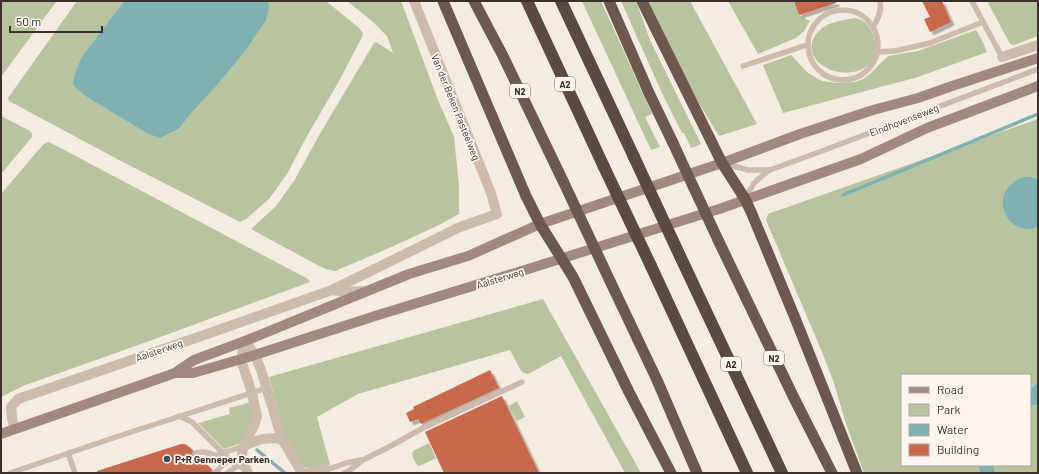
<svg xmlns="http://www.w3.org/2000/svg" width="1039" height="474" font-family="Barlow,sans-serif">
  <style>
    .green { fill: #b8c4a0 }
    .water { fill: #7fb0b2 }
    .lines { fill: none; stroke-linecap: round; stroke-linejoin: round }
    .stream { stroke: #7fb0b2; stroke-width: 3.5 }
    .building { fill: #c8694b; filter: url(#shadow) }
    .service { stroke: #cdbbac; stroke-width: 5.5 }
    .minor { stroke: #cdbbac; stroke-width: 10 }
    .secondary { stroke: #a18a7d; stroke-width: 10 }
    .trunk { stroke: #6c584f; stroke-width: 11 }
    .motorway { stroke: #5c4a42; stroke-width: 12 }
    .trunk-bridge { stroke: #6c584f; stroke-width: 11 }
    .motorway-bridge { stroke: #5c4a42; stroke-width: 12 }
    .poi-dot { fill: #1f5a5e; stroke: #fbf5ee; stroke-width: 1.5 }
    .labels { text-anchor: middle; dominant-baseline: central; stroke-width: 3.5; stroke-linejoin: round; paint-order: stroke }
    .shield { fill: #fbf5ee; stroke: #756b66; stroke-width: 1 }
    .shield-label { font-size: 9px; font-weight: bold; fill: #3b302b }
    .street-label { font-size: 10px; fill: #3b302b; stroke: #fbf5ee }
    .poi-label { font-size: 10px; font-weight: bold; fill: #3b302b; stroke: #fbf5ee; text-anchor: start }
  </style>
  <defs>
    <filter id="shadow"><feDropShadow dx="3.5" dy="3.5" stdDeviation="0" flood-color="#0004"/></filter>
  </defs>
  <rect width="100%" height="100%" fill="#f4ebe1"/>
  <g class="green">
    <path d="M1,1H54L56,2L1,77Z"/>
    <path d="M77,1H124L89,47L81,58L76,70L74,86L85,96L148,134L158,137L182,125L193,111L268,2V1H326L359,28L362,32L363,35L338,83L307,136L287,174L269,199L246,219L240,222L121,161L9,101L8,98Z"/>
    <path d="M347,1H401L438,100L454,137L459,185V214L439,225L387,249L335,271L326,269L321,267L251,229L276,206L294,181L321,132L374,43L376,42L393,53L387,36L372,21Z"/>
    <path d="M582,1H601L652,114L645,117L660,147L651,150Z"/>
    <path d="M621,1H636L650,40L701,144L691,148L684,133H682L661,91Z"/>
    <path d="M648,1H690L757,124L719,136L694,95Z"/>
    <path d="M728,1H794L799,15L810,21L804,31L796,38L758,54Z"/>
    <path d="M987,1H1038V36L1014,45L1010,44Z"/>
    <path d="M856,18C865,21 869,25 873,34C887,68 847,83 822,65C804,53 811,32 829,24C837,21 847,19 856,18Z"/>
    <path d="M976,30L983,42L987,52L918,77L783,113L763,65L791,55L808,73L822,81L837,83L855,82L863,79L870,74L888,56L918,51Z"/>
    <path d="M1,116L30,131L32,134V137L1,174Z"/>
    <path d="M1038,119V179L1036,178L1003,200L1004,212L1034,228L1038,227V382L1030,390V375H902V465H978L980,473H864L846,424L834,383L822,352L766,220L768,214Z"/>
    <path d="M48,142L53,144L308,279L310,282L155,339L23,386L1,397V194L35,154L44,144Z"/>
    <path d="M543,299L641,473H625L561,356L528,374L524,373L521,371L510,350L358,394L317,417L330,465L314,469L304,467L292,452L286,440L269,377Z"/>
    <path d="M517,401L525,417L517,421L509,406Z"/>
    <path d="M251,402L253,420L241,443L224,449L198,423L230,414L229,408Z"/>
    <path d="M1037,404H1038V443L1037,451L1038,473H995L993,465H1030V406Z"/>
    <path d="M429,443L436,458L422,465L418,466L415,462L412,454L413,451Z"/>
  </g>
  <g class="water">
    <path d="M124,1H268L269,7L266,20L243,54L215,87L193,111L182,125L178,129L160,138L148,134L85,96L74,86L73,82L76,70L81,58L89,47Z"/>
    <path d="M1024,177H1030L1038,179V227C1004,239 986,189 1024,177Z"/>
    <path d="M1038,382V404L1030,406V390Z"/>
    <path d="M978,465H993L995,473H980Z"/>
  </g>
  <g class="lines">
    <g class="stream">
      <path d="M843,195L1038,114"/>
      <path d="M257,450L285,473"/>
    </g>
  </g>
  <g class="building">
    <path d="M794,1H836V3L799,15Z"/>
    <path d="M922,1H942L951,22L930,32L924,19L930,17Z"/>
    <path d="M490,370L499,388L421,424L418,419L410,422L406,413L414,409L413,407Z"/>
    <path d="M502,396L539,473H444L425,432Z"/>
    <path d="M181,444H185L188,446L193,450L192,454L193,456L195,457H199L198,460L199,463L202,464L206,463L212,470L211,473H97V471Z"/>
  </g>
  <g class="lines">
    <g class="service">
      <circle cx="843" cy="45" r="35"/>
      <path d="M983,22L1002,57"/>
      <path d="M873,27C878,19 882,11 880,1"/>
      <path d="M877,52L895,51L930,43L983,22L972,1"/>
      <path d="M743,66L807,45"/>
      <path d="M723,163L748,170H770L822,151L1038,69"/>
      <path d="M745,199L754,183L769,170"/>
      <path d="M179,416L192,422L232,462"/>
      <path d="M68,453L75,473"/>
      <path d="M196,453C204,451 208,452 216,456"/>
      <path d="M202,460L244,446"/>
      <path d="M325,470L338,466L346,463L361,460"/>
      <path d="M10,473L125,434L267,388"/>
      <path d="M215,473C231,456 227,461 245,469"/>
      <path d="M227,473L238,466"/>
      <path d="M344,473L350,470L363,460L389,447L423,428L522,382"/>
    </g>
    <g class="minor">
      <path d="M1002,57L1038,45"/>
      <path d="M332,290L345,292L365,291"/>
      <path d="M245,341L255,355L261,370L282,439L302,473"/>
      <path d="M245,341L241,360L252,393L257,416L254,426L245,442L242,453V460L248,473"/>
      <path d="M15,429L12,419L11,407L18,399L210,333L332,290L460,227L497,214L491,193L414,1"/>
      <path d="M244,446C259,439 266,437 282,439"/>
      <path d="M308,473L325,470"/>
    </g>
    <g class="secondary">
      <path d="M175,373H193L255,355L375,316L525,270L722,208L861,159L927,128L1038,86"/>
      <path d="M1,434L175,373L194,360L245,341L409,274L468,256L540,224L722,163L800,134L873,110L918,98L952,86L1038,58"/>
    </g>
    <g class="trunk">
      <path d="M443,1L526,196L540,224L573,277L629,392L671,473"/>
      <path d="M474,1L503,56L563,181"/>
      <path d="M609,1L649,93L673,143"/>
      <path d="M642,1L722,163L745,199L752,214L795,318L857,473"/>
      <path d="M719,242L794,398L832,473"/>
      <path d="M610,281L657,380L697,473"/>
    </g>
    <g class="motorway">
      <path d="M527,1L604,167"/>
      <path d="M561,1L634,157"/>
      <path d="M680,256L782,473"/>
      <path d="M651,266L747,473"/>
    </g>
    <g class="trunk-bridge">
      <path d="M673,143L719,242"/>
      <path d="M563,181L610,281"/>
    </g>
    <g class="motorway-bridge">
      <path d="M634,157L680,256"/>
      <path d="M604,167L651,266"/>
    </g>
  </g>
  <circle class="poi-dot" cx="167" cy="459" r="4"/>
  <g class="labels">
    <g class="shield">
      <rect x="555" y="77" width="20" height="14" rx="3"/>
      <rect x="510" y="84" width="20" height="14" rx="3"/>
      <rect x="764" y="351" width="20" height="14" rx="3"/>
      <rect x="721" y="357" width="20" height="14" rx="3"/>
    </g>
    <g class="shield-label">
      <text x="565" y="84">A2</text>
      <text x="520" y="91">N2</text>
      <text x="774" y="358">N2</text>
      <text x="731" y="364">A2</text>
    </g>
    <g class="street-label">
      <text transform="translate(456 107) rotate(68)">Van der Beken Pasteelweg</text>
      <text transform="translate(904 120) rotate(-21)">Eindhovenseweg</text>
      <text transform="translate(500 278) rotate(-17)">Aalsterweg</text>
      <text transform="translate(159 350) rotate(-19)">Aalsterweg</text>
    </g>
    <g class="poi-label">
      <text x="175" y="459">P+R Genneper Parken</text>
    </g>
  </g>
  <rect width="1039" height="474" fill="none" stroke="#3b302b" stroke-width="4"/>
  <rect x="901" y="374" width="130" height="92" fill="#fbf5ee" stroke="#aea6a0"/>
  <rect x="909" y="387" width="20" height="6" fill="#a18a7d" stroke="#aea6a0"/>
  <text x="937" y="394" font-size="12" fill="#3b302b">Road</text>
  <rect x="909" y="404" width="20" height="12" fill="#b8c4a0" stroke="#aea6a0"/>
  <text x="937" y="414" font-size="12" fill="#3b302b">Park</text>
  <rect x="909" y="424" width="20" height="12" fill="#7fb0b2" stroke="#aea6a0"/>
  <text x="937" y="434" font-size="12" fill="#3b302b">Water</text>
  <rect x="909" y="444" width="20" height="12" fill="#c8694b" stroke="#aea6a0"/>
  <text x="937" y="454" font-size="12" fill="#3b302b">Building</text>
  <path d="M10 26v6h92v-6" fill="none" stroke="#3b302b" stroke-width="2"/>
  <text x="16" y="26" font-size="12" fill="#3b302b" stroke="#fbf5ee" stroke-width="3" paint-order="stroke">50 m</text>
</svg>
